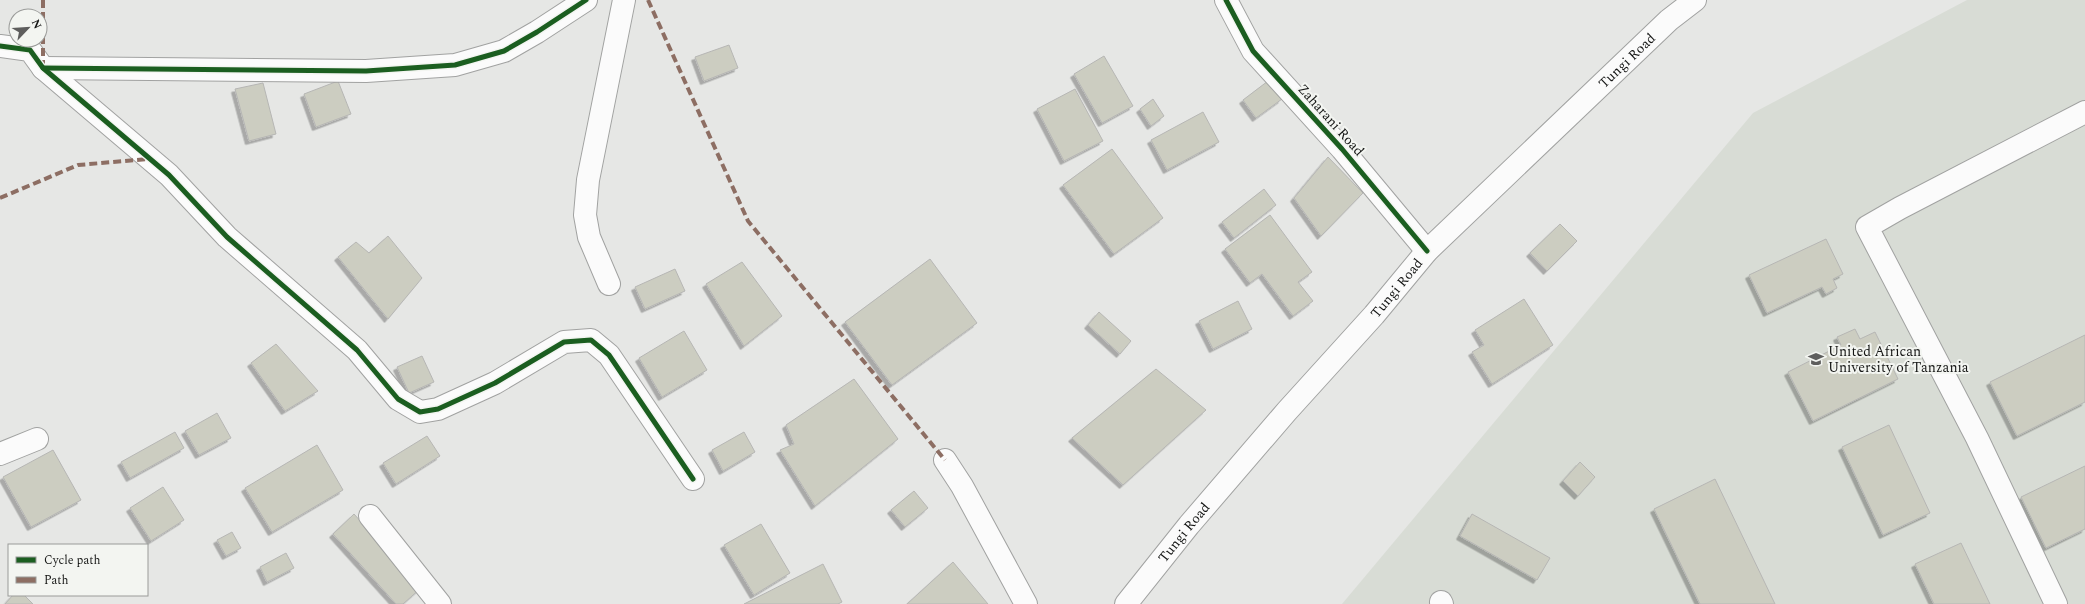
<svg xmlns="http://www.w3.org/2000/svg" width="2085" height="604" font-family="Spectral,serif">
  <style>
    .built { fill: #d8dcd5 }
    .building { fill: #cccdc1; stroke: #b6b6b4; filter: url(#shadow) }
    .lines { fill: none; stroke-linecap: round; stroke-linejoin: round }
    .minor-casing { stroke: #a1a2a1; stroke-width: 24 }
    .major-casing { stroke: #a1a2a1; stroke-width: 24 }
    .minor { stroke: #fbfbfb; stroke-width: 22 }
    .major { stroke: #fbfbfb; stroke-width: 22 }
    .quiet { stroke: #8d6e63; stroke-width: 4; stroke-dasharray: 8 4; stroke-linecap: butt }
    .cycleway-casing { stroke: #f3f5f1; stroke-width: 8 }
    .cycleway { stroke: #1b5e20; stroke-width: 5 }
    .labels { text-anchor: middle; dominant-baseline: central; stroke-width: 4; stroke-linejoin: round; paint-order: stroke }
    .street-label { font-size: 14px; fill: #141514; stroke: #f3f5f1 }
    .poi-label { font-size: 14px; fill: #141514; stroke: #f3f5f1; text-anchor: start }
  </style>
  <defs>
    <filter id="shadow"><feDropShadow dx="-3.5" dy="3.5" stdDeviation="0" flood-color="#0004"/></filter>
  </defs>
  <rect width="100%" height="100%" fill="#e6e7e5"/>
  <path class="built" d="M1967,0H2085V604H1342L1753,113Z"/>
  <g class="building">
    <path d="M729,45L738,68L704,81L695,57Z"/>
    <path d="M1104,56L1133,106L1102,123L1074,74Z"/>
    <path d="M338,81L351,114L316,127L304,94Z"/>
    <path d="M1268,81L1282,99L1256,118L1243,100Z"/>
    <path d="M263,83L276,134L249,141L235,89Z"/>
    <path d="M1075,89L1103,141L1064,161L1037,109Z"/>
    <path d="M1153,99L1164,116L1151,126L1140,109Z"/>
    <path d="M1203,112L1219,142L1167,170L1151,140Z"/>
    <path d="M1112,149L1163,218L1114,254L1063,185Z"/>
    <path d="M1328,157L1363,193L1321,236L1294,198Z"/>
    <path d="M1264,189L1276,205L1234,238L1222,222Z"/>
    <path d="M1270,215L1312,272L1298,282L1313,301L1293,316L1262,274L1250,283L1225,249Z"/>
    <path d="M1560,224L1577,241L1547,271L1530,253Z"/>
    <path d="M388,236L422,278L388,319L338,257L356,242L369,253Z"/>
    <path d="M1826,239L1843,274L1833,279L1837,288L1826,294L1822,287L1767,313L1749,275Z"/>
    <path d="M930,259L977,323L892,385L845,322Z"/>
    <path d="M742,262L782,316L744,346L706,284Z"/>
    <path d="M675,269L685,291L645,309L635,287Z"/>
    <path d="M1524,299L1553,345L1492,384L1472,352L1484,345L1475,330Z"/>
    <path d="M1238,301L1252,329L1213,349L1199,321Z"/>
    <path d="M1099,312L1131,341L1120,354L1088,325Z"/>
    <path d="M1855,329L1860,339L1875,332L1898,379L1813,421L1788,372L1841,345L1837,337Z"/>
    <path d="M684,331L707,370L662,397L639,358Z"/>
    <path d="M2085,335V402L2017,436L1990,382Z"/>
    <path d="M276,344L318,391L285,411L251,363Z"/>
    <path d="M422,356L434,382L409,393L397,367Z"/>
    <path d="M1156,369L1206,410L1123,485L1072,438Z"/>
    <path d="M854,379L898,439L815,506L780,450L794,444L786,425Z"/>
    <path d="M217,413L231,438L199,455L185,431Z"/>
    <path d="M1889,425L1930,513L1883,535L1842,447Z"/>
    <path d="M175,432L184,448L130,478L121,462Z"/>
    <path d="M744,432L755,452L723,471L712,450Z"/>
    <path d="M427,436L440,456L396,484L383,463Z"/>
    <path d="M317,445L343,490L272,532L245,488Z"/>
    <path d="M53,450L81,500L31,527L3,477Z"/>
    <path d="M1580,462L1595,477L1578,496L1563,481Z"/>
    <path d="M2085,466V529L2046,548L2021,497Z"/>
    <path d="M1715,479L1775,604H1700L1654,509Z"/>
    <path d="M163,487L184,520L151,541L130,508Z"/>
    <path d="M914,491L928,508L905,527L891,510Z"/>
    <path d="M354,514L421,588L403,604H396L333,534Z"/>
    <path d="M1472,514L1550,558L1537,580L1460,536Z"/>
    <path d="M761,524L790,573L754,595L724,545Z"/>
    <path d="M232,532L241,548L226,556L217,540Z"/>
    <path d="M1961,543L1990,604H1934L1915,564Z"/>
    <path d="M286,553L294,568L267,582L260,567Z"/>
    <path d="M953,562L988,604H907Z"/>
    <path d="M823,564L842,602L838,604H744Z"/>
    <path d="M13,595H24L33,604H5Z"/>
  </g>
  <g class="lines">
    <defs>
      <g id="minor">
        <path d="M1226,0L1253,51L1342,149L1427,251"/>
        <path d="M0,46L30,50L43,68L169,175L227,237L357,350L398,399L420,412L438,409L495,383L564,342L591,340L609,355L693,479"/>
        <path d="M43,68L366,71L455,65L504,51L537,32L586,0"/>
        <path d="M609,284L589,237L585,215L588,180L624,0"/>
        <path d="M0,454L37,439"/>
        <path d="M945,460L962,486L1026,604"/>
        <path d="M370,516L440,604"/>
        <path d="M1441,602L1442,604"/>
        <path d="M2056,604L1977,438L1867,227L1900,208L2085,112"/>
      </g>
      <g id="major">
        <path id="s1" d="M1126,604L1189,525L1287,411L1374,315L1427,251L1669,20L1695,0"/>
      </g>
    </defs>
    <use href="#minor" class="minor-casing"/>
    <use href="#major" class="major-casing"/>
    <use href="#minor" class="minor"/>
    <use href="#major" class="major"/>
    <g class="quiet">
      <path d="M43,0V66"/>
      <path d="M648,0L748,221L945,460"/>
      <path d="M0,198L78,165L149,159"/>
    </g>
    <defs>
      <g id="cycleway">
        <path d="M1226,0L1253,51L1342,149L1427,251"/>
        <path d="M0,46L30,50L43,68L169,175L227,237L357,350L398,399L420,412L438,409L495,383L564,342L591,340L609,355L693,479"/>
        <path d="M43,68L366,71L455,65L504,51L537,32L586,0"/>
      </g>
    </defs>
    <use href="#cycleway" class="cycleway-casing"/>
    <use href="#cycleway" class="cycleway"/>
  </g>
  <defs>
    <symbol id="university-bare" viewBox="-9 -9 18 18"><path d="M0-5L7-2L0 1L-7-2ZM-4 1L0 2.5L4 1V4Q0 6-4 4Z" fill="#5e5e5d" stroke="#f3f5f1" stroke-width="2.5" paint-order="stroke"/></symbol>
  </defs>
  <g fill-rule="evenodd">
    <use href="#university-bare" x="1805" y="348" width="22" height="22"/>
  </g>
  <g class="labels">
    <g class="street-label">
      <text stroke="none"><textPath href="#s1" startOffset="740">Tungi Road</textPath></text>
      <text transform="translate(1331 120) rotate(48)">Zaharani Road</text>
      <text stroke="none"><textPath href="#s1" startOffset="416">Tungi Road</textPath></text>
      <text stroke="none"><textPath href="#s1" startOffset="92">Tungi Road</textPath></text>
    </g>
    <g class="poi-label">
      <text x="1828" y="351">United African<tspan x="1828" dy="16">University of Tanzania</tspan></text>
    </g>
  </g>
  <rect x="8" y="544" width="140" height="52" fill="#f3f5f1" stroke="#9a9b99"/>
  <rect x="16" y="557" width="20" height="6" fill="#1b5e20" stroke="#9a9b99"/>
  <text x="44" y="564" font-size="12" fill="#141514">Cycle path</text>
  <rect x="16" y="577" width="20" height="6" fill="#8d6e63" stroke="#9a9b99"/>
  <text x="44" y="584" font-size="12" fill="#141514">Path</text>
  <g transform="translate(28 28) rotate(65)"><circle r="19" fill="#f3f5f1" stroke="#9a9b99"/>
  <path d="M0-3L7 15L0 10L-7 15Z" fill="#5e5e5d"/>
  <text y="-6" font-size="11" font-weight="bold" text-anchor="middle" fill="#141514">N</text>
  </g>
</svg>
